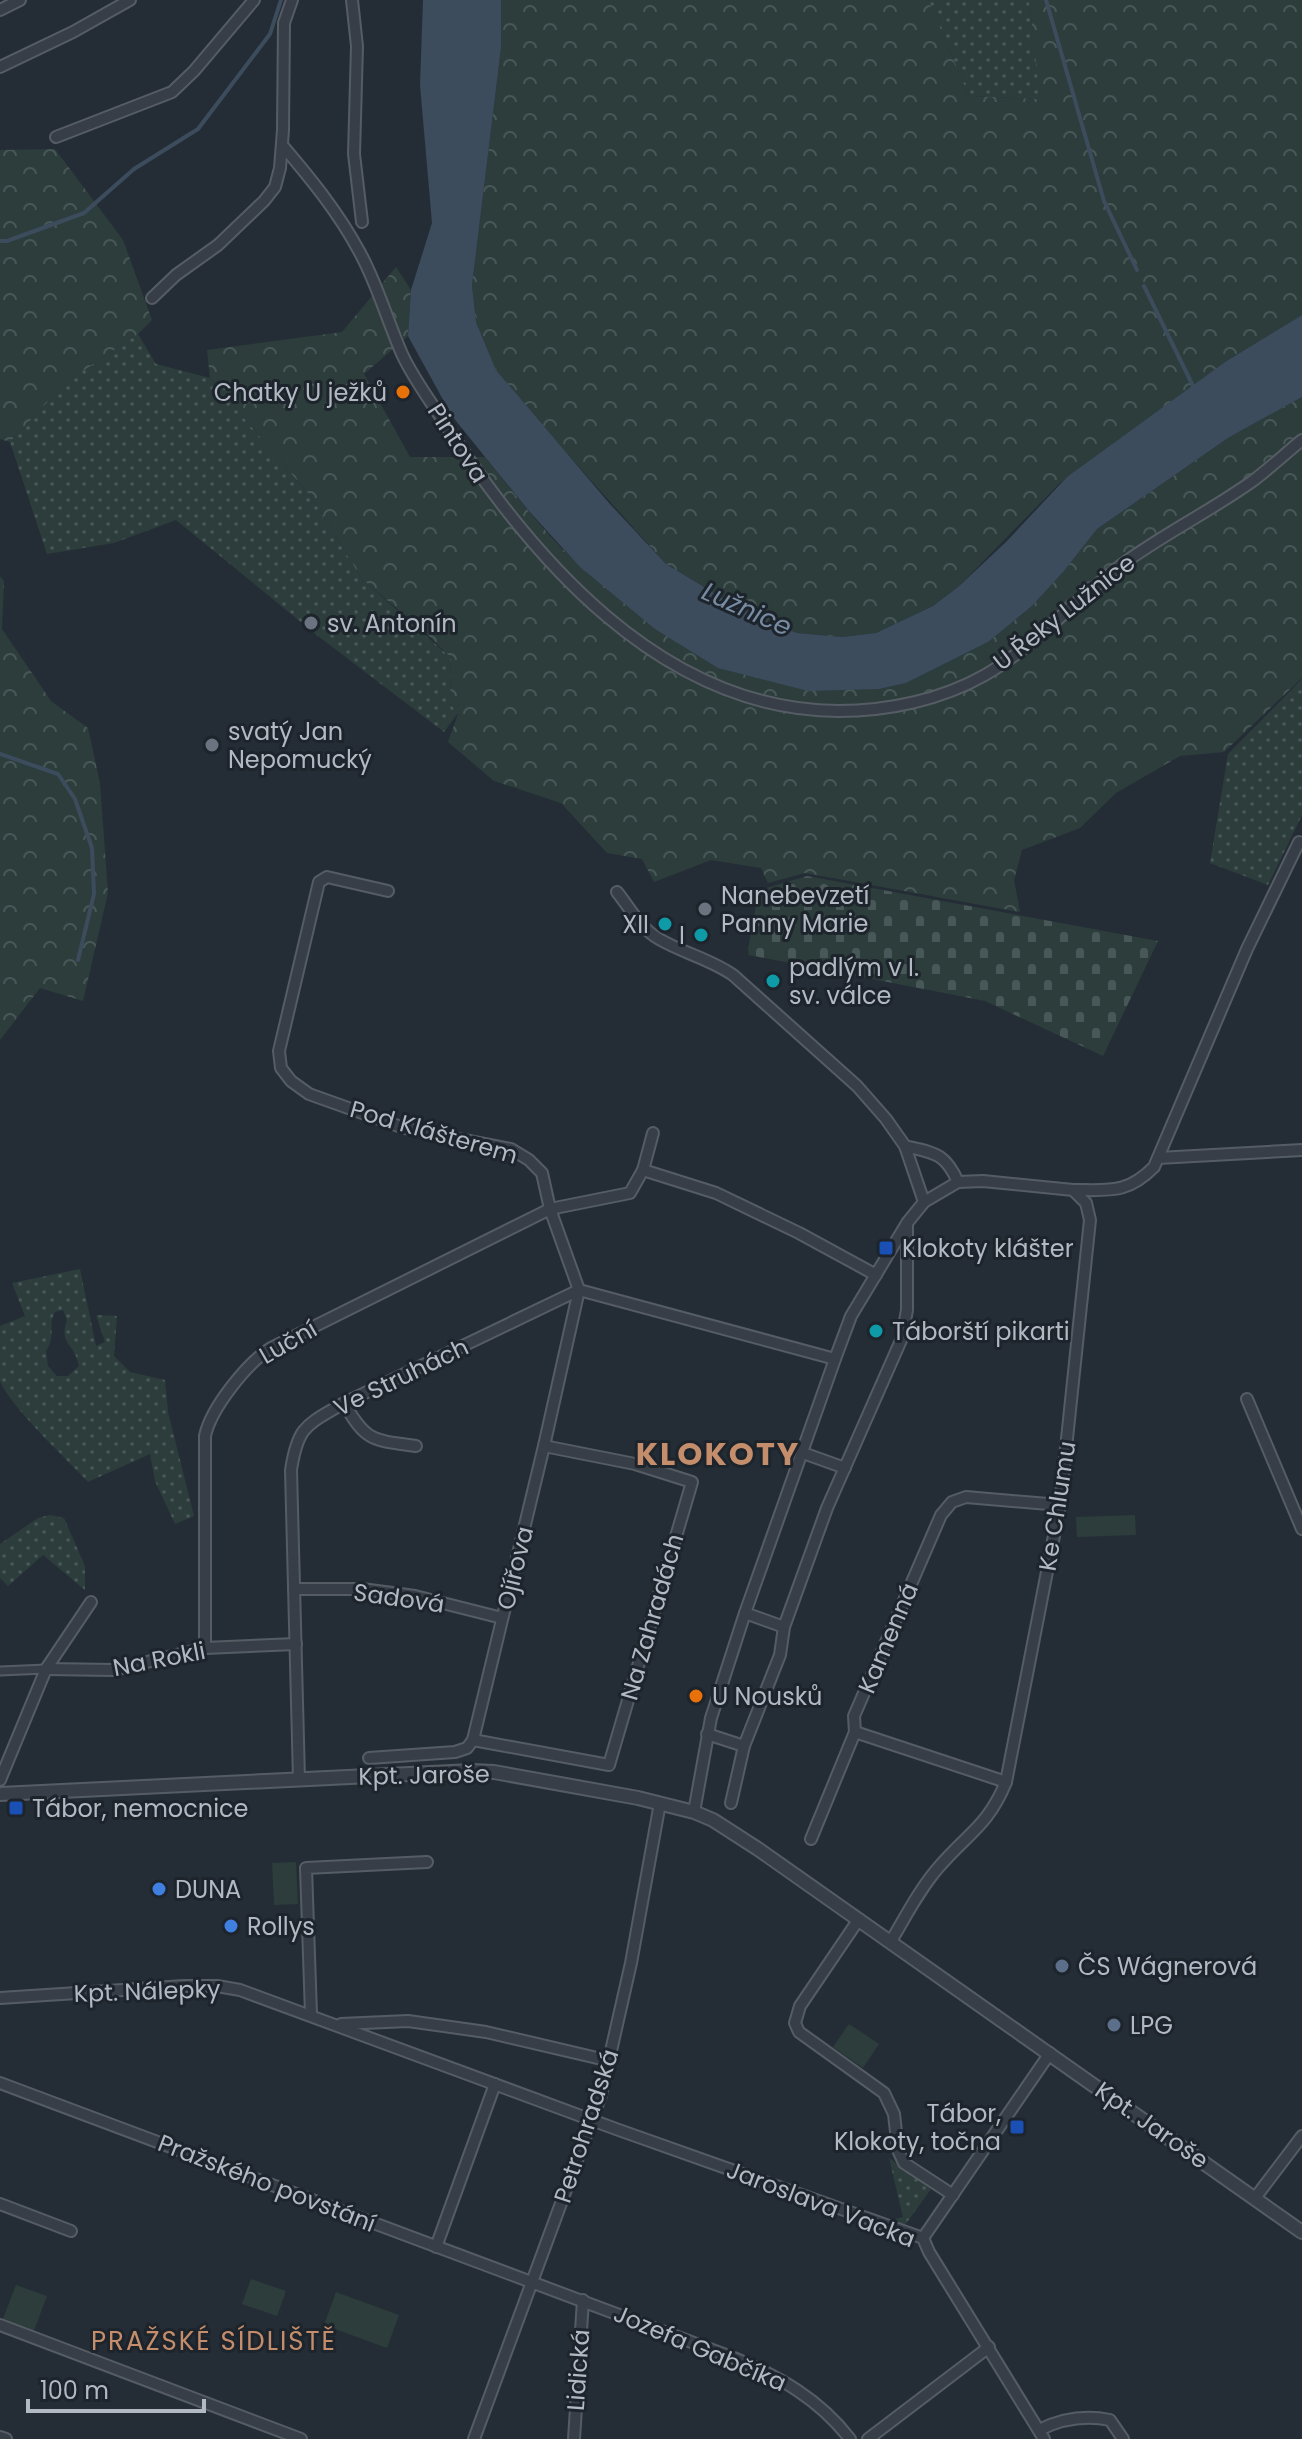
<svg xmlns="http://www.w3.org/2000/svg" width="1302" height="2439" font-family="Poppins,sans-serif">
  <style>
    .grass { fill: url(#grass-dots); fill-rule: evenodd }
    .forest { fill: url(#forest-crowns) }
    .cemetery { fill: url(#cemetery-stones) }
    .park { fill: #2c3d3c }
    .water { fill: #3c4c5d }
    .lines { fill: none; stroke-linecap: round; stroke-linejoin: round }
    .stream { stroke: #3c4c5d; stroke-width: 4 }
    .pedestrian-casing { stroke: #555c64; stroke-width: 11 }
    .minor-casing { stroke: #555c64; stroke-width: 14 }
    .tertiary-casing { stroke: #555c64; stroke-width: 16 }
    .pedestrian { stroke: #373e47; stroke-width: 7 }
    .minor { stroke: #373e47; stroke-width: 10 }
    .tertiary { stroke: #373e47; stroke-width: 12 }
    .food-dot { fill: #e8710a; stroke: #1d242b; stroke-width: 3 }
    .worship-dot { fill: #6b7280; stroke: #1d242b; stroke-width: 3 }
    .culture-dot { fill: #0f9aa8; stroke: #1d242b; stroke-width: 3 }
    .transit-dot { fill: #1a4fb4; stroke: #1d242b; stroke-width: 3 }
    .shop-dot { fill: #3f7fe0; stroke: #1d242b; stroke-width: 3 }
    .service-dot { fill: #5c6f8a; stroke: #1d242b; stroke-width: 3 }
    .labels { text-anchor: middle; dominant-baseline: central; stroke-width: 6; stroke-linejoin: round; paint-order: stroke }
    .poi-label { font-size: 24px; fill: #b2b9c3; stroke: #1d242b; text-anchor: start }
    .street-label { font-size: 24px; fill: #b2b9c3; stroke: #1d242b }
    .water-label { font-size: 26px; font-style: italic; fill: #778ca2; stroke: #1d242b }
    .neighbourhood-label { font-size: 26px; letter-spacing: 2px; fill: #c48d6b; stroke: #1d242b }
    .district-label { font-size: 32px; font-weight: bold; letter-spacing: 2px; fill: #c48d6b; stroke: #1d242b }
  </style>
  <defs>
    <pattern id="grass-dots" width="8" height="8" patternUnits="userSpaceOnUse" patternTransform="scale(2)"><rect width="8" height="8" fill="#2c3d3c"/><path d="M2 2h.1M6 6h.1" fill="none" stroke="#485757" stroke-width="1.8" stroke-linecap="round"/></pattern>
    <pattern id="forest-crowns" width="20" height="18" patternUnits="userSpaceOnUse" patternTransform="scale(2)"><rect width="20" height="18" fill="#2c3d3c"/><path d="M2 6a3 3 0 1 1 6 0M12 15a3 3 0 1 1 6 0" fill="none" stroke="#485757"/></pattern>
    <pattern id="cemetery-stones" width="16" height="16" patternUnits="userSpaceOnUse" patternTransform="scale(2)"><rect width="16" height="16" fill="#2c3d3c"/><path d="M2 7V4a2 2 0 0 1 4 0v3zM10 15v-3a2 2 0 0 1 4 0v3z" fill="#485757"/></pattern>
  </defs>
  <rect width="100%" height="100%" fill="#242d36"/>
  <g class="grass">
    <path d="M928,0H1029L1041,99L969,96Z"/>
    <path d="M138,334L156,364L210,378L312,498L362,579L451,658L450,703L458,713L444,732L318,636L176,520L114,543L47,554L10,442L64,383Z"/>
    <path d="M1302,679V815L1268,885L1210,863L1228,754Z"/>
    <path d="M80,1269L96,1346L105,1342L96,1315L117,1316L114,1356L130,1372L165,1380L168,1412L194,1516L175,1524L155,1481L150,1454L88,1482C65,1457 13,1410 0,1381V1326L25,1316L12,1283ZM63,1310L67,1320C58,1344 75,1343 79,1366L68,1376H57L48,1366L46,1351C57,1334 47,1325 55,1312Z"/>
    <path d="M50,1515L64,1518L85,1566V1590L43,1555L8,1586L0,1578V1544L38,1518Z"/>
    <path d="M889,2158L931,2189L905,2225L888,2221L903,2217Z"/>
  </g>
  <g class="forest">
    <path d="M501,0H928L969,96L1040,99L1029,0H1302V315L1225,362L1060,483L958,587L933,606L876,633L842,637L797,633L771,623L724,599L666,564L552,437L496,370L476,322L472,285L501,48Z"/>
    <path d="M55,149L123,240L152,320L138,334L65,383L10,442L0,439V150Z"/>
    <path d="M396,267L411,290L408,336L364,374L410,457H485C520,501 555,547 599,582L879,689L906,683L988,642L1032,606L1064,571L1097,529L1228,438L1302,397V678L1224,752L1180,756L1116,793L1080,828L1022,850L1014,880L1020,912L805,873L768,883L761,868L711,860L654,882L642,859L607,853L561,803L494,781L448,742L458,714L450,703L451,658L429,636L362,579L312,498L210,378L207,350L342,332Z"/>
    <path d="M0,576L4,581L2,629L51,701L88,728L100,783L108,893L83,1001L40,988L0,1040Z"/>
  </g>
  <path class="cemetery" d="M807,876L1158,941L1103,1056L985,1001L749,955L748,949L759,890Z"/>
  <g class="park">
    <path d="M1135,1515L1136,1535L1077,1537L1076,1517Z"/>
    <path d="M296,1862L298,1904L274,1905L272,1863Z"/>
    <path d="M849,2024L879,2044L863,2068L833,2047Z"/>
    <path d="M251,2279L286,2291L277,2316L242,2304Z"/>
    <path d="M16,2285L47,2296L33,2333L2,2321Z"/>
    <path d="M336,2292L399,2315L387,2348L324,2325Z"/>
  </g>
  <path class="water" d="M423,0H501V48L472,285L476,322L496,370L609,503L666,564L724,599L771,623L797,633L842,637L876,633L933,606L958,587L1006,542L1067,477L1225,362L1302,315V397L1228,438L1097,529L1064,571L1032,606L988,642L906,683L879,689L808,691L718,668L655,629L580,567L528,510L452,416L408,336L411,290L432,223L420,85Z"/>
  <g class="lines">
    <g class="stream">
      <path d="M1046,0L1104,201L1137,270"/>
      <path d="M0,241H7L84,213L134,169L198,129L270,34L281,0"/>
      <path d="M1144,286L1194,388"/>
      <path d="M0,754L58,774L75,799L92,848L94,894L78,960"/>
    </g>
    <defs>
      <path id="pedestrian" d="M0,1671L46,1669"/>
      <g id="minor">
        <path d="M352,0L357,46L354,154L362,222"/>
        <path d="M0,10L20,0"/>
        <path d="M0,67L73,32L130,0"/>
        <path d="M56,137L172,92L194,71L254,0"/>
        <path d="M282,145C311,179 338,212 359,251C377,283 387,320 402,354C412,376 428,398 442,419C530,556 660,710 838,711C888,711 941,700 985,675C1035,646 1074,601 1120,566C1163,534 1211,511 1254,480C1271,467 1286,453 1302,440"/>
        <path d="M152,298L176,275L218,245L264,201L275,187L280,168L283,130L284,23L292,0"/>
        <path d="M388,891L327,877L319,882L279,1051L281,1068L291,1081L309,1094L404,1128L511,1149L529,1160L542,1173L550,1209L579,1290"/>
        <path d="M617,892C630,908 640,928 659,939C683,953 710,959 733,975L857,1086L886,1119L905,1146L924,1202"/>
        <path d="M905,1146C935,1153 945,1153 958,1182"/>
        <path d="M1158,1158L1302,1150"/>
        <path d="M643,1170L653,1133"/>
        <path d="M1073,1190C1110,1190 1127,1194 1154,1167L1247,949L1299,842"/>
        <path d="M1247,1399L1302,1529"/>
        <path d="M344,1403C366,1442 373,1440 416,1446"/>
        <path d="M803,1453L845,1468"/>
        <path d="M294,1589H362L415,1596L502,1618"/>
        <path d="M745,1613L784,1627"/>
        <path d="M205,1648V1436C211,1408 247,1363 271,1348L550,1209L630,1193L643,1170L716,1193L799,1233L876,1275"/>
        <path d="M46,1669L114,1670L205,1648L296,1644"/>
        <path d="M707,1734L744,1746"/>
        <path d="M473,1740L609,1765L692,1482L635,1464L544,1446"/>
        <path d="M369,1758L455,1752L467,1748L473,1740L544,1446L579,1290"/>
        <path d="M299,1779L291,1470C298,1425 307,1425 344,1403L579,1290L835,1359"/>
        <path d="M0,1780L46,1669L91,1602"/>
        <path d="M1006,1782L855,1732L854,1716L941,1515L952,1502L966,1497L1060,1505"/>
        <path d="M731,1803L744,1746L780,1655L784,1627L827,1508L902,1338L907,1310V1225"/>
        <path d="M694,1812L711,1718L745,1613L835,1359L851,1316L907,1223L924,1202L958,1182L983,1181L1073,1190L1086,1203L1090,1220L1060,1505L1006,1782C988,1826 967,1834 938,1868C919,1890 906,1916 891,1941"/>
        <path d="M811,1839L855,1732"/>
        <path d="M859,1919L800,2006L795,2023L799,2032L884,2093L894,2114L898,2150L904,2163L953,2195"/>
        <path d="M0,1998L184,1986H217L240,1990L616,2129L923,2238L929,2252L1044,2439"/>
        <path d="M311,2014L306,1868L427,1862"/>
        <path d="M341,2024L408,2021L486,2032L610,2061"/>
        <path d="M0,2083L734,2358C780,2377 819,2399 850,2439"/>
        <path d="M1255,2198L1302,2136"/>
        <path d="M0,2204L71,2231"/>
        <path d="M923,2238L1050,2053"/>
        <path d="M436,2247L495,2084"/>
        <path d="M0,2325L301,2439"/>
        <path d="M1039,2430C1063,2418 1085,2415 1110,2420L1123,2439"/>
        <path d="M0,2437L6,2439"/>
        <path d="M474,2439L601,2095L631,1963L660,1803"/>
        <path d="M574,2439L583,2300"/>
        <path d="M868,2439L989,2347"/>
      </g>
      <path id="tertiary" d="M0,1794L472,1771L494,1772L638,1798L694,1812L713,1820L758,1849L1302,2232"/>
    </defs>
    <use href="#pedestrian" class="pedestrian-casing"/>
    <use href="#minor" class="minor-casing"/>
    <use href="#tertiary" class="tertiary-casing"/>
    <use href="#pedestrian" class="pedestrian"/>
    <use href="#minor" class="minor"/>
    <use href="#tertiary" class="tertiary"/>
  </g>
  <g class="food-dot">
    <circle cx="403" cy="392" r="8"/>
    <circle cx="696" cy="1696" r="8"/>
  </g>
  <g class="worship-dot">
    <circle cx="311" cy="623" r="8"/>
    <circle cx="212" cy="745" r="8"/>
    <circle cx="705" cy="909" r="8"/>
  </g>
  <g class="culture-dot">
    <circle cx="665" cy="924" r="8"/>
    <circle cx="701" cy="935" r="8"/>
    <circle cx="773" cy="981" r="8"/>
    <circle cx="876" cy="1331" r="8"/>
  </g>
  <g class="transit-dot">
    <rect x="878" y="1240" width="16" height="16" rx="4"/>
    <rect x="8" y="1800" width="16" height="16" rx="4"/>
    <rect x="1009" y="2119" width="16" height="16" rx="4"/>
  </g>
  <g class="shop-dot">
    <circle cx="159" cy="1889" r="8"/>
    <circle cx="231" cy="1926" r="8"/>
  </g>
  <g class="service-dot">
    <circle cx="1062" cy="1966" r="8"/>
    <circle cx="1114" cy="2025" r="8"/>
  </g>
  <g class="labels">
    <g class="poi-label">
      <text x="387" y="392" text-anchor="end">Chatky U ježků</text>
      <text x="327" y="623">sv. Antonín</text>
      <text x="228" y="731">svatý Jan<tspan x="228" dy="28">Nepomucký</tspan></text>
      <text x="721" y="895">Nanebevzetí<tspan x="721" dy="28">Panny Marie</tspan></text>
      <text x="649" y="924" text-anchor="end">XII</text>
      <text x="685" y="935" text-anchor="end">I</text>
      <text x="789" y="967">padlým v I.<tspan x="789" dy="28">sv. válce</tspan></text>
      <text x="902" y="1248">Klokoty klášter</text>
      <text x="892" y="1331">Táborští pikarti</text>
      <text x="712" y="1696">U Nousků</text>
      <text x="32" y="1808">Tábor, nemocnice</text>
      <text x="175" y="1889">DUNA</text>
      <text x="247" y="1926">Rollys</text>
      <text x="1078" y="1966">ČS Wágnerová</text>
      <text x="1130" y="2025">LPG</text>
      <text x="1001" y="2113" text-anchor="end">Tábor,<tspan x="1001" dy="28">Klokoty, točna</tspan></text>
    </g>
    <g class="street-label">
      <text transform="translate(458 443) rotate(57)">Pintova</text>
      <text transform="translate(1064 612) rotate(-38)">U Řeky Lužnice</text>
      <text transform="translate(434 1132) rotate(16)">Pod Klášterem</text>
      <text transform="translate(288 1342) rotate(-30)">Luční</text>
      <text transform="translate(401 1377) rotate(-26)">Ve Struhách</text>
      <text transform="translate(1057 1506) rotate(-81)">Ke Chlumu</text>
      <text transform="translate(515 1568) rotate(-76)">Ojířova</text>
      <text transform="translate(399 1598) rotate(8)">Sadová</text>
      <text transform="translate(652 1617) rotate(-74)">Na Zahradách</text>
      <text transform="translate(888 1638) rotate(-67)">Kamenná</text>
      <text transform="translate(159 1659) rotate(-11)">Na Rokli</text>
      <text transform="translate(424 1775) rotate(-1)">Kpt. Jaroše</text>
      <text transform="translate(147 1991) rotate(-2)">Kpt. Nálepky</text>
      <text transform="translate(1152 2125) rotate(35)">Kpt. Jaroše</text>
      <text transform="translate(586 2126) rotate(-72)">Petrohradská</text>
      <text transform="translate(267 2183) rotate(21)">Pražského povstání</text>
      <text transform="translate(821 2204) rotate(21)">Jaroslava Vacka</text>
      <text transform="translate(700 2348) rotate(23)">Jozefa Gabčíka</text>
      <text transform="translate(578 2370) rotate(-86)">Lidická</text>
    </g>
    <g class="water-label">
      <text transform="translate(747 609) rotate(24)">Lužnice</text>
    </g>
    <g class="neighbourhood-label">
      <text x="214" y="2341">PRAŽSKÉ SÍDLIŠTĚ</text>
    </g>
    <g class="district-label">
      <text x="718" y="1453">KLOKOTY</text>
    </g>
  </g>
  <path d="M28 2399v12h176v-12" fill="none" stroke="#b2b9c3" stroke-width="4"/>
  <text x="40" y="2399" font-size="24" fill="#b2b9c3" stroke="#1d242b" stroke-width="6" paint-order="stroke">100 m</text>
</svg>
